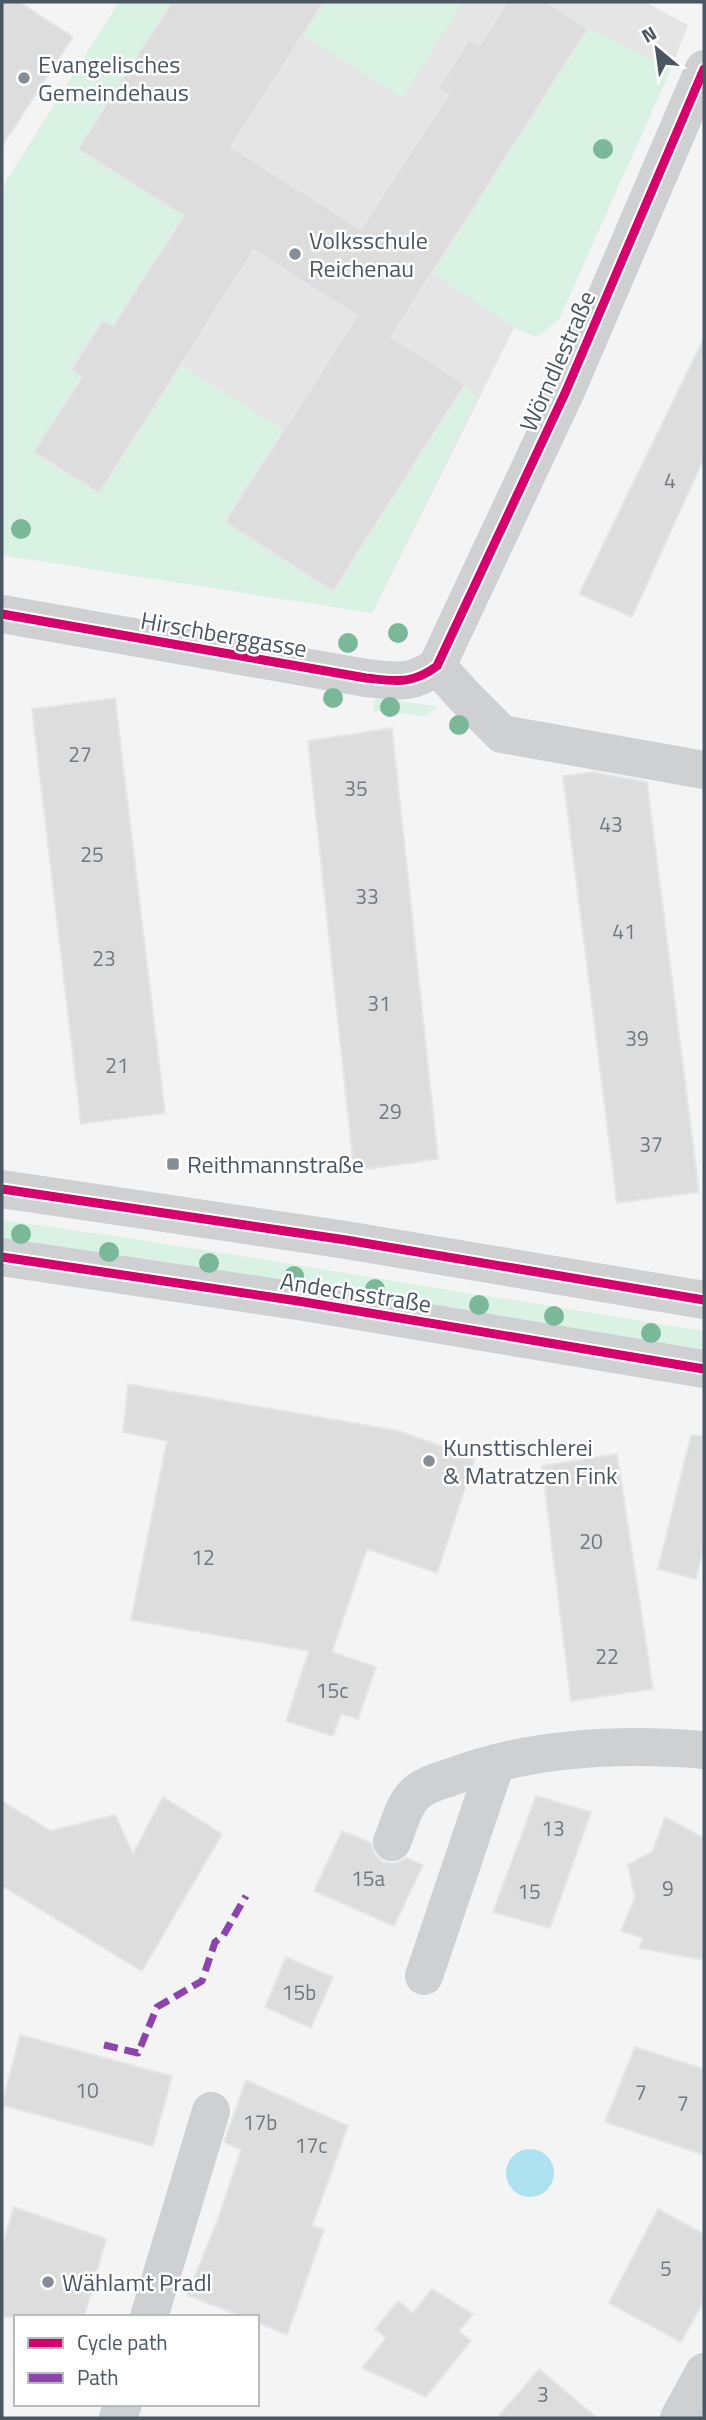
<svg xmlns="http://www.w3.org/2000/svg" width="706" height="2420" font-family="'Titillium Web',sans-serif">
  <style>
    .education { fill: #e6e5e6 }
    .green { fill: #d9f2e3 }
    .water { fill: #aee2f0 }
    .building { fill: #ddddde; stroke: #e5e6e7; stroke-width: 2 }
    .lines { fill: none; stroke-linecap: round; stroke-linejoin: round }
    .minor { stroke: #ced0d2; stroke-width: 38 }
    .quiet { stroke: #8e44ad; stroke-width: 7; stroke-dasharray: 14 7; stroke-linecap: butt }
    .cycleway-casing { stroke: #fff; stroke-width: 13 }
    .cycleway { stroke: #d6006c; stroke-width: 9 }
    .tree { fill: #7ab899 }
    .poi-dot { fill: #868d94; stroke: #fff; stroke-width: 2.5 }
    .labels { text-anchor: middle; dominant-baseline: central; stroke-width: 5; stroke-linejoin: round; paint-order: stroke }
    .number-label { font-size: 21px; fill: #707881 }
    .poi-label { font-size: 24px; fill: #4a5661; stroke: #fff; text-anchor: start }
    .street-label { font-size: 24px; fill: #4a5661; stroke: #fff }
  </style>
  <rect width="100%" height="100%" fill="#f4f4f4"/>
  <path class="education" d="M119,2H645L688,25L671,69L559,319L537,337L514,328L372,613L2,555V188Z"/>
  <g class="green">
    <path d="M119,2H172L78,149L149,194L155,187L189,209L113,326L103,320L71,369L82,377L34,452L99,493L181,365L284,430L411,469L465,384L477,398L372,613L2,555V188Z"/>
    <path d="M324,2H463L402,98L303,35Z"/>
    <path d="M588,28L671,69L559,319L537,337L514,327L431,273Z"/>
    <path d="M375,698L435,706L437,708L426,716L373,711Z"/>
    <path d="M2,1220L135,1239L704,1331V1349L2,1241Z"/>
  </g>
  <circle class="water" cx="530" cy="2173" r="24"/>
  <g class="building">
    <path d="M2,2H19L73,37L2,146Z"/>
    <path d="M172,2H324L231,147L361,229L448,95L438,88L469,40L479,46L507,2H546L588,28L391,337L465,384L333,591L225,522L357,316L254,250L99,493L34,452L82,377L71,370L103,320L113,326L184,216L78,149Z"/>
    <path d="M704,338V458L632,617L579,594Z"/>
    <path d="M115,698L165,1113L81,1124L32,709Z"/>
    <path d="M392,728L438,1159L354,1171L308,741Z"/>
    <path d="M592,772L647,782L699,1192L617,1203L563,776Z"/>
    <path d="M128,1384L399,1431L475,1458L437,1573L367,1549L332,1652L376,1667L358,1719L341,1714L333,1736L286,1721L309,1651L131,1620L167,1441L123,1432Z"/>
    <path d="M691,1435L704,1436V1546L696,1579L658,1569Z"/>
    <path d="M617,1454L653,1689L571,1701L542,1466Z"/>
    <path d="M536,1796L591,1812L550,1928L493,1912Z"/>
    <path d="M163,1797L222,1834L142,1971L2,1886V1801L51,1831L115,1815L133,1854Z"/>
    <path d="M665,1817L704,1838V1960L639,1948L643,1938L621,1931L635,1898L628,1865L653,1851Z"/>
    <path d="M342,1831L371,1843L375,1855L383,1862L396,1863L407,1858L423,1865L394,1926L314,1891Z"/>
    <path d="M286,1957L333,1977L311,2028L265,2007Z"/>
    <path d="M20,2035L172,2076L153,2146L2,2105Z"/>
    <path d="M635,2047L704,2069V2155L605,2122Z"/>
    <path d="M246,2080L348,2126L312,2226L324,2230L287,2335L257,2322V2317H243L187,2295L217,2222L241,2150L224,2142Z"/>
    <path d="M14,2207L106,2239L84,2317H2V2247Z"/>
    <path d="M658,2209L704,2234V2301L681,2342L609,2303Z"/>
    <path d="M432,2289L473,2314L459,2331L471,2341L426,2397L362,2368L386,2338L375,2329L398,2301L413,2313Z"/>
    <path d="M539,2369L597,2418H497Z"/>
  </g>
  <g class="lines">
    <g class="minor">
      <path d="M2,614L366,678C396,681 412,685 437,666L566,391L704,69"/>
      <path d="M437,666L464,696L502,734L704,770"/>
      <path d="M2,1189L346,1240L704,1300"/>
      <path d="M2,1257L298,1301L704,1369"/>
      <path d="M392,1842C398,1828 403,1805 415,1794C425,1784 441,1781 454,1776C533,1747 620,1743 704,1750"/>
      <path d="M424,1976L496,1763"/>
      <path d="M149,2317L211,2111"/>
      <path d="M118,2418L123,2404"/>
      <path d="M679,2418L704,2372"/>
    </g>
    <path class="quiet" d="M104,2045L138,2053L157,2007L202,1981L215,1942L223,1936L246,1896"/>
    <defs>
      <g id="cycleway">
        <path d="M2,614L366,678C396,681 412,685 437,666L566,391L704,69"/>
        <path d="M2,1189L346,1240L704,1300"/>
        <path d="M2,1257L298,1301L704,1369"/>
      </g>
    </defs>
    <use href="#cycleway" class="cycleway-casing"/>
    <use href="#cycleway" class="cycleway"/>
  </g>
  <g class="tree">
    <circle cx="603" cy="149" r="10"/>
    <circle cx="21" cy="529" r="10"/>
    <circle cx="398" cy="633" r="10"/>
    <circle cx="348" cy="643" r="10"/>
    <circle cx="333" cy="698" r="10"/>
    <circle cx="390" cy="707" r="10"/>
    <circle cx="459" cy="725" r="10"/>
    <circle cx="21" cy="1234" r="10"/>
    <circle cx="109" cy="1252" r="10"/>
    <circle cx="209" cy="1263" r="10"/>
    <circle cx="294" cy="1276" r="10"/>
    <circle cx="375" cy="1289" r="10"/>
    <circle cx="479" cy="1305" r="10"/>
    <circle cx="554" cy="1316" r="10"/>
    <circle cx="651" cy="1333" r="10"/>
  </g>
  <g class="poi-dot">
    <circle cx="24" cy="78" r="7"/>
    <circle cx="295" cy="254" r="7"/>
    <rect x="166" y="1157" width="14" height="14" rx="3.5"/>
    <circle cx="429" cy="1461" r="7"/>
    <circle cx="48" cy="2282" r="7"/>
  </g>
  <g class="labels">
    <g class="number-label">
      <text x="670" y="480">4</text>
      <text x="80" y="754">27</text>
      <text x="356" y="788">35</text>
      <text x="611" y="824">43</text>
      <text x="92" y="854">25</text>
      <text x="367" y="896">33</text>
      <text x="624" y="931">41</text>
      <text x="104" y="958">23</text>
      <text x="379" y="1003">31</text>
      <text x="637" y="1038">39</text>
      <text x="117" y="1065">21</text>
      <text x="390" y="1111">29</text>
      <text x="651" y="1144">37</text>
      <text x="591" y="1541">20</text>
      <text x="203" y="1557">12</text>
      <text x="607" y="1656">22</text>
      <text x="332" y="1690">15c</text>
      <text x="553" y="1828">13</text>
      <text x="368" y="1878">15a</text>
      <text x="668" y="1888">9</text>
      <text x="529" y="1891">15</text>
      <text x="299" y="1992">15b</text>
      <text x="87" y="2090">10</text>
      <text x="641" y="2092">7</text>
      <text x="683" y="2103">7</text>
      <text x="260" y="2122">17b</text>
      <text x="311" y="2145">17c</text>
      <text x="666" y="2268">5</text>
      <text x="543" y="2394">3</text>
    </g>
    <g class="poi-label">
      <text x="38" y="64">Evangelisches<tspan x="38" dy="28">Gemeindehaus</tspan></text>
      <text x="309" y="240">Volksschule<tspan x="309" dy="28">Reichenau</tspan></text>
      <text x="187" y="1164">Reithmannstraße</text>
      <text x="443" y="1447">Kunsttischlerei<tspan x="443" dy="28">&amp; Matratzen Fink</tspan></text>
      <text x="62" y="2282">Wählamt Pradl</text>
    </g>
    <g class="street-label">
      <text transform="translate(557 361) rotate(-66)">Wörndlestraße</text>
      <text transform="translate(224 634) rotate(10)">Hirschberggasse</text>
      <text transform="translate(356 1292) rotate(9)">Andechsstraße</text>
    </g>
  </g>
  <rect width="706" height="2420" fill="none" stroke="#4a5661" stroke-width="7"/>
  <rect x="14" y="2315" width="245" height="91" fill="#ffffff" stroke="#b7bbc0" stroke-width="2"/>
  <rect x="28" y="2338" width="35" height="10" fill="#d6006c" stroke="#b7bbc0" stroke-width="2"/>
  <text x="77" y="2350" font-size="21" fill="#4a5661">Cycle path</text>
  <rect x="28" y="2373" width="35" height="10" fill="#8e44ad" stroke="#b7bbc0" stroke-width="2"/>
  <text x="77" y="2385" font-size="21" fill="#4a5661">Path</text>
  <g transform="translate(657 49) rotate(331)" stroke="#ffffff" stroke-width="5" paint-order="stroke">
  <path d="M0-5L12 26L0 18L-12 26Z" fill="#4a5661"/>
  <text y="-10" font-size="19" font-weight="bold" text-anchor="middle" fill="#4a5661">N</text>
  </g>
</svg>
